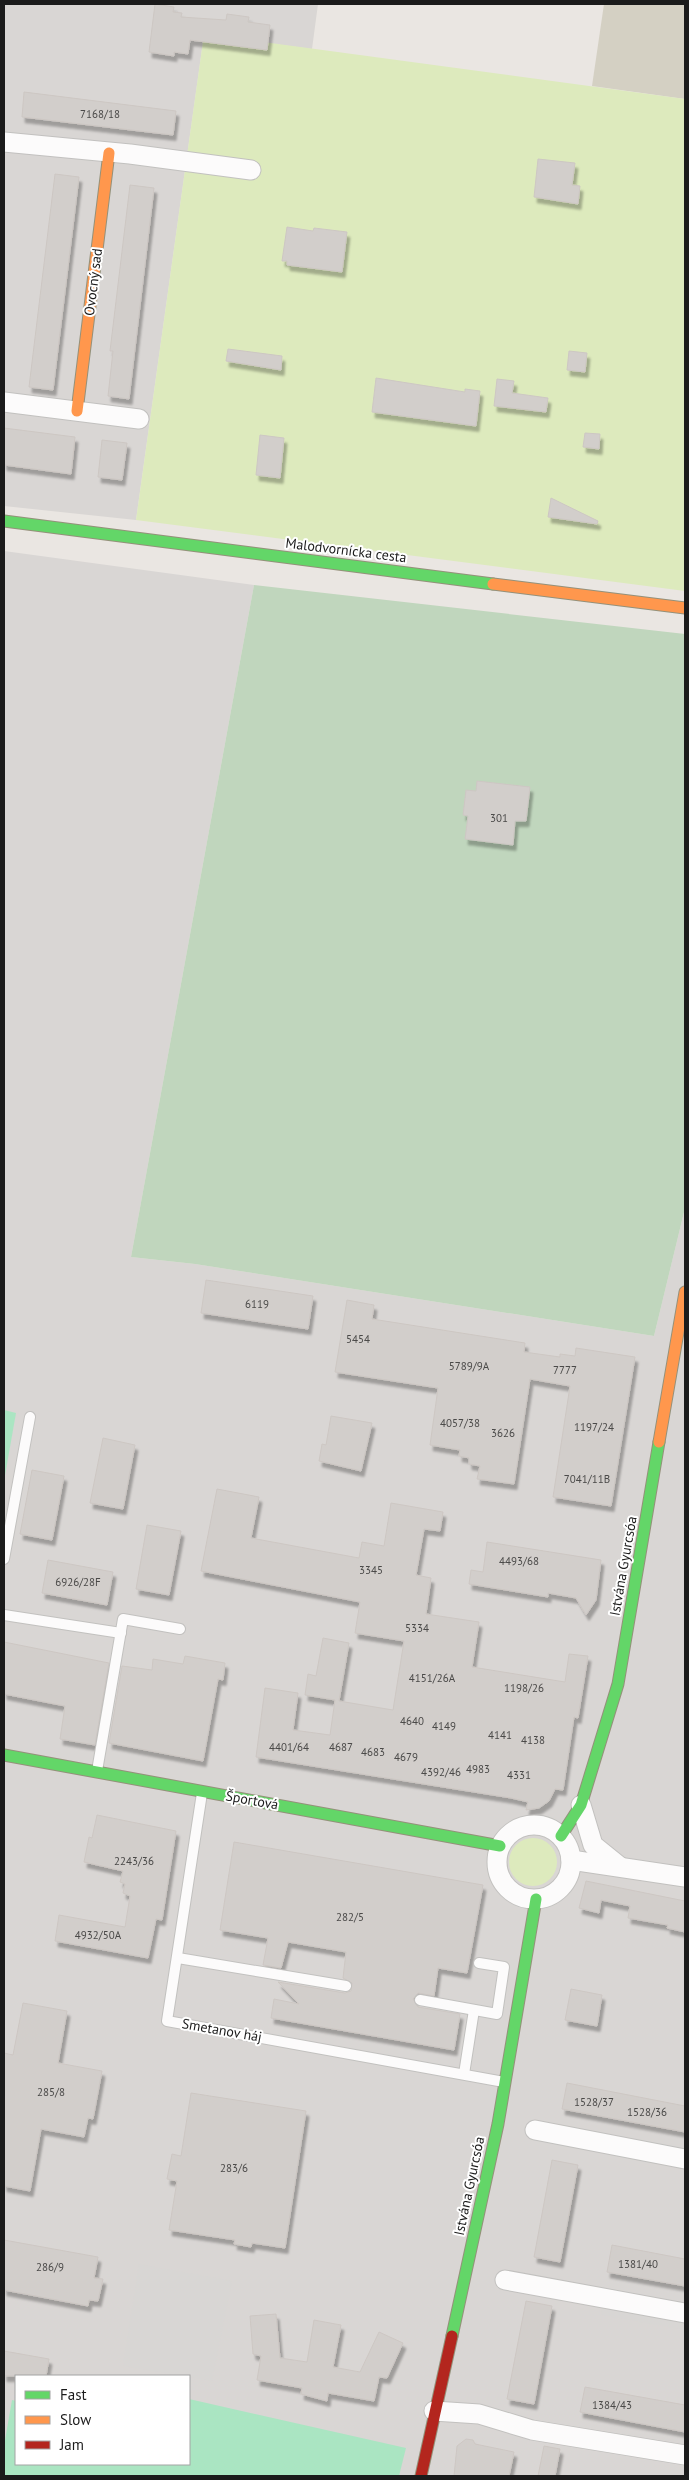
<svg xmlns="http://www.w3.org/2000/svg" width="689" height="2480" font-family="'PT Sans',sans-serif">
  <style>
    .residential { fill: #d9d6d4; fill-rule: evenodd }
    .religious { fill: #d8d6d4 }
    .construction { fill: #d4d0c3 }
    .grass { fill: #ddeabd }
    .cemetery { fill: #c0d6bd }
    .pitch { fill: #aae5c2 }
    .building { fill: #d2cecb; stroke: #cdc7c3; filter: url(#shadow) }
    .lines { fill: none; stroke-linecap: round; stroke-linejoin: round }
    .lane-casing { stroke: #c2c1bf; stroke-width: 12 }
    .street-casing { stroke: #c2c1bf; stroke-width: 21 }
    .fast-casing { stroke: #94917a; stroke-width: 13 }
    .slow-casing { stroke: #94917a; stroke-width: 13 }
    .jam-casing { stroke: #94917a; stroke-width: 13 }
    .lane { stroke: #fcfbfb; stroke-width: 10 }
    .street { stroke: #fcfbfb; stroke-width: 19 }
    .fast { stroke: #63d668; stroke-width: 11 }
    .slow { stroke: #ff974d; stroke-width: 11 }
    .jam { stroke: #b3261e; stroke-width: 11 }
    .labels { text-anchor: middle; dominant-baseline: central; stroke-width: 4; stroke-linejoin: round; paint-order: stroke }
    .number-label { font-size: 11px; fill: #4a4948 }
    .street-label { font-size: 14px; fill: #1b1b1b; stroke: #fff }
  </style>
  <defs>
    <filter id="shadow"><feDropShadow dx="3" dy="5.5" stdDeviation="1" flood-color="#0004"/></filter>
  </defs>
  <rect width="100%" height="100%" fill="#eae6e2"/>
  <g class="residential">
    <path d="M4,4H318L312,49L204,35L136,520L4,506Z"/>
    <path d="M4,551L254,585L131,1257L195,1264L654,1336L685,1208V2476H4ZM16,2376H189V2464H16Z"/>
  </g>
  <g class="religious">
    <path d="M139,2264L232,2281L212,2381L123,2366Z"/>
    <path d="M604,2297L685,2311V2330L601,2315Z"/>
  </g>
  <path class="construction" d="M604,4H685V99L592,86Z"/>
  <g class="grass">
    <path d="M204,34L685,99V591L136,520Z"/>
    <circle cx="533" cy="1862" r="24"/>
  </g>
  <path class="cemetery" d="M254,585L685,634V1208L654,1336L195,1264L131,1257Z"/>
  <g class="pitch">
    <path d="M4,1410L16,1413L4,1481Z"/>
    <path d="M189,2399L406,2448L399,2476H4V2446L12,2400L16,2401V2464H189Z"/>
  </g>
  <g class="building">
    <path d="M155,4L174,7L173,12L182,13L181,17L226,20L227,14L249,17L248,22L270,25L267,50L190,40L188,54L174,52V56L149,52Z"/>
    <path d="M24,92L176,111L173,135L22,117Z"/>
    <path d="M538,159L575,163L572,185L580,186L578,204L534,197Z"/>
    <path d="M55,174L79,177L53,390L29,387Z"/>
    <path d="M130,185L154,188L129,399L108,396L113,351H110Z"/>
    <path d="M287,227L313,231L314,228L347,232L342,272L287,265V261H282Z"/>
    <path d="M228,349L282,356L281,370L226,361Z"/>
    <path d="M569,351L587,353L585,372L567,370Z"/>
    <path d="M376,378L465,392V389L480,391L476,426L372,412Z"/>
    <path d="M497,379L514,381L512,393L548,398L546,412L494,406Z"/>
    <path d="M4,428L75,437L71,474L4,465Z"/>
    <path d="M585,433L600,434L599,449L583,447Z"/>
    <path d="M260,435L284,438L280,478L256,475Z"/>
    <path d="M102,440L127,443L122,480L98,477Z"/>
    <path d="M551,498L598,521L597,524L548,517Z"/>
    <path d="M477,781L530,787L526,821H515L513,845L465,839L468,816L463,815L466,790L476,791Z"/>
    <path d="M206,1280L313,1296L308,1329L201,1313Z"/>
    <path d="M347,1300L374,1305L372,1319L525,1343L524,1352L560,1357V1354L575,1356L576,1348L635,1357L611,1506L553,1497L570,1386L530,1379L514,1484L477,1479L480,1466L469,1464V1458L459,1456L460,1450L430,1445L438,1388L335,1372Z"/>
    <path d="M331,1416L372,1423L361,1471L319,1461L322,1444L326,1445Z"/>
    <path d="M103,1438L135,1445L123,1509L90,1503Z"/>
    <path d="M32,1470L64,1476L52,1540L20,1534Z"/>
    <path d="M217,1489L259,1497L251,1538L359,1558L362,1542L384,1546L391,1503L443,1512L440,1531L424,1529L416,1575L431,1578L426,1614L479,1622L472,1667L565,1682L569,1654L588,1656L578,1718L574,1717L563,1790L555,1789L549,1801L539,1808L526,1810L528,1802L511,1798L256,1757L265,1688L298,1693L293,1730L330,1735L335,1700L305,1695L308,1674L316,1676L323,1638L349,1643L339,1701L393,1710L404,1641L355,1633L360,1602L201,1571Z"/>
    <path d="M147,1525L181,1531L169,1595L136,1589Z"/>
    <path d="M487,1542L601,1560L596,1600L586,1615L576,1598L548,1593V1597L469,1584L471,1570L483,1572Z"/>
    <path d="M48,1560L113,1572L107,1605L42,1593Z"/>
    <path d="M4,1642L109,1663L95,1745L60,1739L65,1706L4,1694Z"/>
    <path d="M185,1656L225,1663L223,1680L218,1679L203,1761L109,1743L122,1666L152,1670L153,1659L183,1664Z"/>
    <path d="M97,1815L176,1831L162,1920L156,1919L148,1958L55,1941L59,1915L125,1927L130,1896L123,1893L125,1884L120,1882L123,1871L84,1862L89,1837L92,1838Z"/>
    <path d="M234,1842L483,1885L467,1973L438,1968L434,1996L418,1993L413,1999L418,2007L460,2014L454,2050L271,2018L274,1999L299,2004L278,1982L345,1993L351,1991L352,1983L343,1978L346,1952L288,1942L281,1968L263,1965L268,1938L220,1930Z"/>
    <path d="M586,1881L685,1901V1932L667,1928L668,1925L628,1918L630,1906L601,1900L599,1913L579,1908Z"/>
    <path d="M571,1989L602,1995L597,2026L565,2020Z"/>
    <path d="M23,2003L67,2011L58,2063L102,2071L93,2119L88,2118L84,2137L41,2129L30,2191L4,2186V2053L13,2055Z"/>
    <path d="M567,2083L685,2106V2132L562,2109Z"/>
    <path d="M191,2093L306,2111L285,2248L252,2243L251,2247L234,2244L235,2240L169,2230L177,2181L167,2179L172,2154L181,2156Z"/>
    <path d="M552,2160L578,2165L560,2262L534,2257Z"/>
    <path d="M4,2240L98,2257L94,2278L103,2279L98,2301L89,2300L88,2306L4,2290Z"/>
    <path d="M612,2245L685,2259V2286L607,2272Z"/>
    <path d="M526,2301L552,2306L534,2404L507,2399Z"/>
    <path d="M276,2314L280,2358L307,2362L314,2320L341,2325L333,2367L360,2372L379,2332L403,2343L387,2378L379,2377L374,2401L328,2393L327,2401L301,2394L302,2388L257,2380L261,2356L253,2354L250,2316Z"/>
    <path d="M4,2351L49,2359L46,2376H4Z"/>
    <path d="M585,2387L685,2405V2432L580,2412Z"/>
    <path d="M466,2439L473,2440L475,2444L514,2452L509,2476H454L457,2446Z"/>
    <path d="M544,2446L560,2449L555,2476H538Z"/>
  </g>
  <g class="lines">
    <defs>
      <g id="lane">
        <path d="M4,1559L30,1417"/>
        <path d="M4,1615L121,1633"/>
        <path d="M97,1771L123,1619L180,1629"/>
        <path d="M202,1793L167,2021L504,2082"/>
        <path d="M178,1958L346,1986"/>
        <path d="M420,2000L497,2014L504,1967L479,1963"/>
        <path d="M464,2074L474,2010"/>
      </g>
      <g id="street">
        <path d="M4,142L130,154L251,170"/>
        <path d="M4,402L139,419"/>
        <path d="M581,1805L593,1845L619,1866"/>
        <circle cx="534" cy="1862" r="37"/>
        <path d="M571,1860L685,1877"/>
        <path d="M535,2130L685,2159"/>
        <path d="M505,2280L685,2313"/>
        <path d="M434,2411L479,2414L532,2430L685,2455"/>
      </g>
      <g id="fast">
        <path d="M4,521L493,584"/>
        <path d="M4,1755L500,1846"/>
        <path d="M561,1836L581,1805L618,1684L659,1442"/>
        <path d="M452,2336L498,2124L536,1899"/>
      </g>
      <g id="slow">
        <path d="M77,411L109,153"/>
        <path d="M493,584L685,608"/>
        <path d="M659,1442L685,1292"/>
      </g>
      <path id="jam" d="M421,2476L452,2336"/>
    </defs>
    <use href="#lane" class="lane-casing"/>
    <use href="#street" class="street-casing"/>
    <use href="#fast" class="fast-casing"/>
    <use href="#slow" class="slow-casing"/>
    <use href="#jam" class="jam-casing"/>
    <use href="#lane" class="lane"/>
    <use href="#street" class="street"/>
    <use href="#fast" class="fast"/>
    <use href="#slow" class="slow"/>
    <use href="#jam" class="jam"/>
  </g>
  <g class="labels">
    <g class="number-label">
      <text x="100" y="114">7168/18</text>
      <text x="499" y="818">301</text>
      <text x="257" y="1304">6119</text>
      <text x="358" y="1339">5454</text>
      <text x="469" y="1366">5789/9A</text>
      <text x="565" y="1370">7777</text>
      <text x="460" y="1423">4057/38</text>
      <text x="594" y="1427">1197/24</text>
      <text x="503" y="1433">3626</text>
      <text x="587" y="1479">7041/11B</text>
      <text x="519" y="1561">4493/68</text>
      <text x="371" y="1570">3345</text>
      <text x="78" y="1582">6926/28F</text>
      <text x="417" y="1628">5334</text>
      <text x="432" y="1678">4151/26A</text>
      <text x="524" y="1688">1198/26</text>
      <text x="412" y="1721">4640</text>
      <text x="444" y="1726">4149</text>
      <text x="500" y="1735">4141</text>
      <text x="533" y="1740">4138</text>
      <text x="289" y="1747">4401/64</text>
      <text x="341" y="1747">4687</text>
      <text x="373" y="1752">4683</text>
      <text x="406" y="1757">4679</text>
      <text x="478" y="1769">4983</text>
      <text x="441" y="1772">4392/46</text>
      <text x="519" y="1775">4331</text>
      <text x="134" y="1861">2243/36</text>
      <text x="350" y="1917">282/5</text>
      <text x="98" y="1935">4932/50A</text>
      <text x="51" y="2092">285/8</text>
      <text x="594" y="2102">1528/37</text>
      <text x="647" y="2112">1528/36</text>
      <text x="234" y="2168">283/6</text>
      <text x="638" y="2264">1381/40</text>
      <text x="50" y="2267">286/9</text>
      <text x="612" y="2405">1384/43</text>
    </g>
    <g class="street-label">
      <text transform="translate(93 282) rotate(-83)">Ovocný sad</text>
      <text transform="translate(346 550) rotate(7)">Malodvornícka cesta</text>
      <text transform="translate(623 1566) rotate(-80)">Istvána Gyurcsóa</text>
      <text transform="translate(252 1800) rotate(10)">Športová</text>
      <text transform="translate(222 2030) rotate(10)">Smetanov háj</text>
      <text transform="translate(469 2186) rotate(-78)">Istvána Gyurcsóa</text>
    </g>
  </g>
  <rect width="689" height="2480" fill="none" stroke="#1b1b1b" stroke-width="10"/>
  <rect x="15" y="2375" width="175" height="90" fill="#ffffff" stroke="#a4a4a4"/>
  <rect x="25" y="2391" width="25" height="8" fill="#63d668" stroke="#a4a4a4"/>
  <text x="60" y="2400" font-size="15" fill="#1b1b1b">Fast</text>
  <rect x="25" y="2416" width="25" height="8" fill="#ff974d" stroke="#a4a4a4"/>
  <text x="60" y="2425" font-size="15" fill="#1b1b1b">Slow</text>
  <rect x="25" y="2441" width="25" height="8" fill="#b3261e" stroke="#a4a4a4"/>
  <text x="60" y="2450" font-size="15" fill="#1b1b1b">Jam</text>
</svg>
